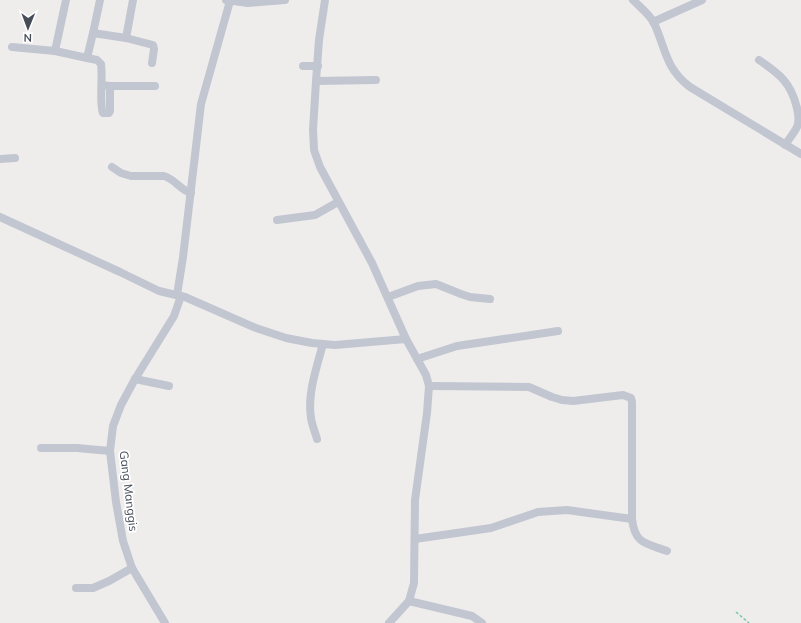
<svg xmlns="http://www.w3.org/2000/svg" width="801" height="623" font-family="Mulish,sans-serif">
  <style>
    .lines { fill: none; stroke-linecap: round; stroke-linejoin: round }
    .path { stroke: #78c5ac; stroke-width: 1.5; stroke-dasharray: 3 2; stroke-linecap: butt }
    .minor { stroke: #c1c6d1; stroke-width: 8 }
    .labels { text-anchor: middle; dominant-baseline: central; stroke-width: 3.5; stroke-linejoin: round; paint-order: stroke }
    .street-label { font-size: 12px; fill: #464d58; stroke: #fff }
  </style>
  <rect width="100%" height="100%" fill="#efedec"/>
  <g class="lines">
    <path class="path" d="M736,612L749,623"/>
    <g class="minor">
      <path d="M226,0L248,3L285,0"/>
      <path d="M325,0L319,40L316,81L313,130L314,150L320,167L372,263L406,339L426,375L429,386L427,413L415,500L414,583L409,601L389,623"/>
      <path d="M633,0C640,7 650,15 654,23C666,49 665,68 690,87L801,154"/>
      <path d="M653,22L702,0"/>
      <path d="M93,33L100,0"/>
      <path d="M126,38L153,45L154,49L152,63"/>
      <path d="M12,47L55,51L87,58L93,33L126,38L133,0"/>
      <path d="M55,51L66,0"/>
      <path d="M87,58L97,60L101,64C103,76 99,105 103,113H109L110,111V86L102,85"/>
      <path d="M759,60C780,74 791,83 797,108C798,114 800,121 797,127C794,133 789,139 785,145"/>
      <path d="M303,66H318"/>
      <path d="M316,81L376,80"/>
      <path d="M110,86H155"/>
      <path d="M0,159L15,158"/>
      <path d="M112,167L121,173L131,176H164C175,179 180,190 191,193"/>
      <path d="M0,217L120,272L159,291L185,297L256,328L286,338L312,343L335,345L406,339"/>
      <path d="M277,220L315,215L338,202"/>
      <path d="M177,295L183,257L201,104L230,1"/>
      <path d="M388,297L418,286L436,284L461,294L470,297L490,299"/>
      <path d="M417,359L457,346L558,331"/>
      <path d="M135,379L169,386"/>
      <path d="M429,386L529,387L552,397L562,400L573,401L623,395L631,398L632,402V519C635,544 645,543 667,551"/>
      <path d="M317,439C315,432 312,425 311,418C307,394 317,366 323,344"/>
      <path d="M41,448H77L110,451"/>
      <path d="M415,539L491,528L538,512L567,510L632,519"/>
      <path d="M76,588H93L109,581L132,568"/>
      <path d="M409,601L472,616L482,623"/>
      <path d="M165,623L132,568L123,541L116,502L110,451L113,426L121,405L135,379L174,316L181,296"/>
    </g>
  </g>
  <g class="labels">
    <g class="street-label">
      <text transform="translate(129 491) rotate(83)">Gang Manggis</text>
    </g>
  </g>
  <g transform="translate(28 28) rotate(181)" stroke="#ffffff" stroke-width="3" paint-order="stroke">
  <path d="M0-3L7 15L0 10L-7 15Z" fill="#464d58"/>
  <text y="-6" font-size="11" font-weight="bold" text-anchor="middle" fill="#464d58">N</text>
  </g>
</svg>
